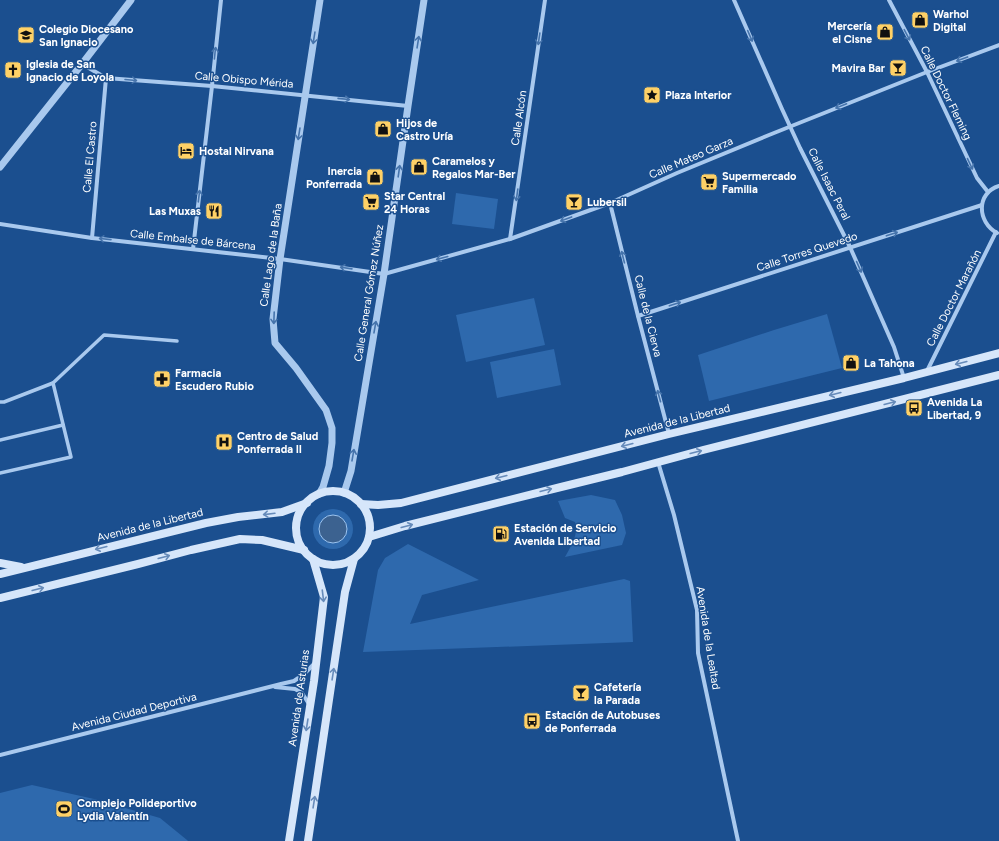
<svg xmlns="http://www.w3.org/2000/svg" width="999" height="841" font-family="Figtree,sans-serif">
  <style>
    .green { fill: #2e69ad }
    .water { fill: #3c6290; stroke: #9cc4f0 }
    .lines { fill: none; stroke-linecap: round; stroke-linejoin: round }
    .pedestrian { stroke: #a9c9ee; stroke-width: 3.5 }
    .minor { stroke: #a9c9ee; stroke-width: 4 }
    .tertiary { stroke: #a9c9ee; stroke-width: 7 }
    .secondary { stroke: #d6e6fa; stroke-width: 8 }
    .oneway { stroke: #4674ac }
    .oneway2 { stroke: #668bba }
    .labels { text-anchor: middle; dominant-baseline: central; stroke-width: 3; stroke-linejoin: round; paint-order: stroke }
    .poi-label { font-size: 11px; font-weight: bold; fill: #fff; stroke: #1b4f8f; text-anchor: start }
    .street-label { font-size: 11px; fill: #fff; stroke: #1b4f8f }
  </style>
  <rect width="100%" height="100%" fill="#1b4f8f"/>
  <g class="green">
    <path d="M456,193L498,199L494,229L452,224Z"/>
    <path d="M534,298L545,345L466,362L456,315Z"/>
    <path d="M827,314L842,368L709,401L698,355L774,330Z"/>
    <path d="M554,349L561,385L497,398L490,362Z"/>
    <path d="M591,495L615,500L622,515L626,533L622,545L565,557C571,546 579,534 575,522L565,518L558,501Z"/>
    <circle cx="333" cy="529" r="20"/>
    <path d="M408,544L479,580L422,595L410,624L624,579L630,581L633,642L363,652L378,570L385,558Z"/>
    <path d="M32,785L94,799L160,818L187,840L188,841H0V793Z"/>
  </g>
  <circle class="water" cx="333" cy="529" r="14"/>
  <g class="lines">
    <g class="pedestrian">
      <path d="M0,402H4L53,383L104,335L177,341"/>
      <path d="M0,440L63,425"/>
      <path d="M0,473L71,457L53,383"/>
    </g>
    <g class="minor">
      <path d="M734,0L782,109L800,148L850,247L894,347L904,378"/>
      <path d="M889,0L927,72L977,178L988,192"/>
      <path d="M82,64L106,78L212,86L408,106"/>
      <path d="M610,203L638,316L669,434"/>
      <path d="M0,224L92,238L280,259L384,274L510,239L610,203L677,173L769,135L927,72L999,45"/>
      <path d="M997,233C977,222 976,193 999,186"/>
      <path d="M92,238L106,78"/>
      <path d="M510,239L545,0"/>
      <path d="M193,249L212,86L221,0"/>
      <path d="M638,316L982,205"/>
      <path d="M927,371L996,232"/>
      <path d="M658,462L674,515L697,610L698,653L738,841"/>
      <path d="M275,687L295,689L302,693L309,704"/>
      <path d="M0,755L281,684L294,681L304,674L316,662"/>
    </g>
    <g class="tertiary">
      <path d="M0,167L82,64L131,0"/>
      <path d="M344,493L351,471L384,274L408,106L424,0"/>
      <path d="M319,494L323,487L329,466L332,443V428L326,410L296,368L275,343L273,319L280,259L320,0"/>
    </g>
    <g class="secondary">
      <circle cx="333" cy="528" r="37"/>
      <path d="M361,504L378,505L401,503L669,434L904,378L999,353"/>
      <path d="M369,537L405,526L561,487L622,472L703,450L999,375"/>
      <path d="M0,563L21,567"/>
      <path d="M0,574L206,523L238,517L282,512L307,503"/>
      <path d="M0,598L138,564L191,550L240,539L262,540L304,550"/>
      <path d="M289,841L314,681L324,597L313,559"/>
      <path d="M308,841L345,592L354,559"/>
    </g>
  </g>
  <defs><path id="oneway-shaft" d="M-6 0H5M1.5-3L5.5 0L1.5 3" fill="none" stroke-width="1.6" stroke-linecap="round" stroke-linejoin="round"/></defs>
  <g class="oneway">
    <use href="#oneway-shaft" transform="translate(907 35) rotate(62)"/>
    <use href="#oneway-shaft" transform="translate(750 36) rotate(67)"/>
    <use href="#oneway-shaft" transform="translate(314 38) rotate(99)"/>
    <use href="#oneway-shaft" transform="translate(539 39) rotate(98)"/>
    <use href="#oneway-shaft" transform="translate(418 42) rotate(-81)"/>
    <use href="#oneway-shaft" transform="translate(215 53) rotate(-84)"/>
    <use href="#oneway-shaft" transform="translate(962 59) rotate(160)"/>
    <use href="#oneway-shaft" transform="translate(131 80) rotate(5)"/>
    <use href="#oneway-shaft" transform="translate(344 99) rotate(6)"/>
    <use href="#oneway-shaft" transform="translate(841 106) rotate(158)"/>
    <use href="#oneway-shaft" transform="translate(299 134) rotate(99)"/>
    <use href="#oneway-shaft" transform="translate(970 164) rotate(65)"/>
    <use href="#oneway-shaft" transform="translate(399 171) rotate(-82)"/>
    <use href="#oneway-shaft" transform="translate(517 195) rotate(98)"/>
    <use href="#oneway-shaft" transform="translate(199 196) rotate(-83)"/>
    <use href="#oneway-shaft" transform="translate(566 219) rotate(160)"/>
    <use href="#oneway-shaft" transform="translate(892 234) rotate(-18)"/>
    <use href="#oneway-shaft" transform="translate(105 239) rotate(-174)"/>
    <use href="#oneway-shaft" transform="translate(623 257) rotate(-104)"/>
    <use href="#oneway-shaft" transform="translate(442 258) rotate(165)"/>
    <use href="#oneway-shaft" transform="translate(859 267) rotate(66)"/>
    <use href="#oneway-shaft" transform="translate(346 268) rotate(-172)"/>
    <use href="#oneway-shaft" transform="translate(675 304) rotate(-18)"/>
    <use href="#oneway-shaft" transform="translate(274 318) rotate(92)"/>
    <use href="#oneway-shaft" transform="translate(375 327) rotate(-80)"/>
    <use href="#oneway-shaft" transform="translate(659 396) rotate(-105)"/>
    <use href="#oneway-shaft" transform="translate(353 455) rotate(-80)"/>
  </g>
  <g class="oneway2">
    <use href="#oneway-shaft" transform="translate(961 363) rotate(166)"/>
    <use href="#oneway-shaft" transform="translate(835 394) rotate(166)"/>
    <use href="#oneway-shaft" transform="translate(890 403) rotate(-14)"/>
    <use href="#oneway-shaft" transform="translate(627 445) rotate(166)"/>
    <use href="#oneway-shaft" transform="translate(696 452) rotate(-14)"/>
    <use href="#oneway-shaft" transform="translate(501 477) rotate(166)"/>
    <use href="#oneway-shaft" transform="translate(546 490) rotate(-14)"/>
    <use href="#oneway-shaft" transform="translate(269 514) rotate(173)"/>
    <use href="#oneway-shaft" transform="translate(407 526) rotate(-15)"/>
    <use href="#oneway-shaft" transform="translate(101 548) rotate(166)"/>
    <use href="#oneway-shaft" transform="translate(164 557) rotate(-15)"/>
    <use href="#oneway-shaft" transform="translate(38 589) rotate(-14)"/>
    <use href="#oneway-shaft" transform="translate(323 596) rotate(83)"/>
    <use href="#oneway-shaft" transform="translate(333 674) rotate(-81)"/>
    <use href="#oneway-shaft" transform="translate(307 725) rotate(99)"/>
    <use href="#oneway-shaft" transform="translate(314 802) rotate(-81)"/>
  </g>
  <defs>
    <symbol id="shop-square" viewBox="-11 -11 22 22"><rect x="-9" y="-9" width="18" height="18" rx="4" fill="#ffd166" stroke="#1b4f8f"/><path d="M-5-2.5h2.3a2.7 3.5 0 0 1 5.4 0H5L5.5 6h-11ZM-1.5-2.5h3a1.5 2.3 0 0 0-3 0Z" fill="#111"/></symbol>
    <symbol id="school-square" viewBox="-11 -11 22 22"><rect x="-9" y="-9" width="18" height="18" rx="4" fill="#ffd166" stroke="#1b4f8f"/><path d="M0-5L7-2L0 1L-7-2ZM-4 1L0 2.5L4 1V4Q0 6-4 4Z" fill="#111"/></symbol>
    <symbol id="bar-square" viewBox="-11 -11 22 22"><rect x="-9" y="-9" width="18" height="18" rx="4" fill="#ffd166" stroke="#1b4f8f"/><path d="M-6-5H6L.8 .8V4.5H3.5V6h-7V4.5H-.8V.8Z" fill="#111"/></symbol>
    <symbol id="church-square" viewBox="-11 -11 22 22"><rect x="-9" y="-9" width="18" height="18" rx="4" fill="#ffd166" stroke="#1b4f8f"/><path d="M-1.2-6h2.4v3.5h3.3v2.4h-3.3V6h-2.4V-.1h-3.3v-2.4h3.3Z" fill="#111"/></symbol>
    <symbol id="sight-square" viewBox="-11 -11 22 22"><rect x="-9" y="-9" width="18" height="18" rx="4" fill="#ffd166" stroke="#1b4f8f"/><path d="M0-6L1.8-2.2L6-1.7L2.9 1.2L3.7 5.4L0 3.3L-3.7 5.4L-2.9 1.2L-6-1.7L-1.8-2.2Z" fill="#111"/></symbol>
    <symbol id="hotel-square" viewBox="-11 -11 22 22"><rect x="-9" y="-9" width="18" height="18" rx="4" fill="#ffd166" stroke="#1b4f8f"/><path d="M-6-4.5h1.5V1H6V5H4.5V3h-9V5H-6ZM-4 0a1.8 1.8 0 1 1 3.6 0ZM.5 0V-2.5h3Q6-2.5 6 0Z" fill="#111"/></symbol>
    <symbol id="supermarket-square" viewBox="-11 -11 22 22"><rect x="-9" y="-9" width="18" height="18" rx="4" fill="#ffd166" stroke="#1b4f8f"/><path d="M-6-5.5h2.5l.6 2H6L4.5 2H-2.5L-4.4-4H-6ZM-1.5 3.2a1.3 1.3 0 1 0 .1 0ZM3 3.2a1.3 1.3 0 1 0 .1 0Z" fill="#111"/></symbol>
    <symbol id="restaurant-square" viewBox="-11 -11 22 22"><rect x="-9" y="-9" width="18" height="18" rx="4" fill="#ffd166" stroke="#1b4f8f"/><path d="M-5-6h1v4h1v-4h1v4h1v-4h1v5L-1.5 .5V6h-2V.5L-5-1ZM5-6V6H3V1.5H1.5Q1.5-4 5-6Z" fill="#111"/></symbol>
    <symbol id="pharmacy-square" viewBox="-11 -11 22 22"><rect x="-9" y="-9" width="18" height="18" rx="4" fill="#ffd166" stroke="#1b4f8f"/><path d="M-2-6h4v4h4v4h-4v4h-4v-4h-4v-4h4Z" fill="#111"/></symbol>
    <symbol id="bus-square" viewBox="-11 -11 22 22"><rect x="-9" y="-9" width="18" height="18" rx="4" fill="#ffd166" stroke="#1b4f8f"/><path d="M-5-6H5V4H4V6H2V4H-2V6H-4V4H-5ZM-3.5-4V0h7V-4ZM-3.5 1.2v1.5H-2V1.2ZM2 1.2v1.5H3.5V1.2Z" fill="#111"/></symbol>
    <symbol id="hospital-square" viewBox="-11 -11 22 22"><rect x="-9" y="-9" width="18" height="18" rx="4" fill="#ffd166" stroke="#1b4f8f"/><path d="M-5-5h3v3.5h4V-5h3V5h-3V1.5h-4V5h-3Z" fill="#111"/></symbol>
    <symbol id="fuel-square" viewBox="-11 -11 22 22"><rect x="-9" y="-9" width="18" height="18" rx="4" fill="#ffd166" stroke="#1b4f8f"/><path d="M-5.5-6h7V0h2V4h1.3V-2.5L3-4.5l.8-.8L6-3V5H2.5V1h-1V6h-7ZM-4.2-4.7v3.2H.2V-4.7Z" fill="#111"/></symbol>
    <symbol id="stadium-square" viewBox="-11 -11 22 22"><rect x="-9" y="-9" width="18" height="18" rx="4" fill="#ffd166" stroke="#1b4f8f"/><path d="M0-5a6.5 5 0 1 0 0 10a6.5 5 0 1 0 0-10ZM-3.5-1.8h7v3.6h-7Z" fill="#111"/></symbol>
  </defs>
  <g fill-rule="evenodd">
    <use href="#shop-square" x="910" y="10" width="20" height="20"/>
    <use href="#shop-square" x="875" y="22" width="20" height="20"/>
    <use href="#school-square" x="16" y="25" width="20" height="20"/>
    <use href="#bar-square" x="888" y="58" width="20" height="20"/>
    <use href="#church-square" x="3" y="60" width="20" height="20"/>
    <use href="#sight-square" x="642" y="85" width="20" height="20"/>
    <use href="#shop-square" x="373" y="119" width="20" height="20"/>
    <use href="#hotel-square" x="176" y="141" width="20" height="20"/>
    <use href="#shop-square" x="409" y="157" width="20" height="20"/>
    <use href="#shop-square" x="365" y="167" width="20" height="20"/>
    <use href="#supermarket-square" x="699" y="172" width="20" height="20"/>
    <use href="#supermarket-square" x="361" y="192" width="20" height="20"/>
    <use href="#bar-square" x="564" y="192" width="20" height="20"/>
    <use href="#restaurant-square" x="204" y="201" width="20" height="20"/>
    <use href="#shop-square" x="841" y="353" width="20" height="20"/>
    <use href="#pharmacy-square" x="152" y="369" width="20" height="20"/>
    <use href="#bus-square" x="904" y="398" width="20" height="20"/>
    <use href="#hospital-square" x="214" y="432" width="20" height="20"/>
    <use href="#fuel-square" x="491" y="524" width="20" height="20"/>
    <use href="#bar-square" x="571" y="683" width="20" height="20"/>
    <use href="#bus-square" x="522" y="711" width="20" height="20"/>
    <use href="#stadium-square" x="54" y="799" width="20" height="20"/>
  </g>
  <g class="labels">
    <g class="poi-label">
      <text x="933" y="14">Warhol<tspan x="933" dy="13">Digital</tspan></text>
      <text x="872" y="26" text-anchor="end">Mercería<tspan x="872" dy="13">el Cisne</tspan></text>
      <text x="39" y="29">Colegio Diocesano<tspan x="39" dy="13">San Ignacio</tspan></text>
      <text x="26" y="64">Iglesia de San<tspan x="26" dy="13">Ignacio de Loyola</tspan></text>
      <text x="885" y="68" text-anchor="end">Mavira Bar</text>
      <text x="665" y="95">Plaza Interior</text>
      <text x="396" y="123">Hijos de<tspan x="396" dy="13">Castro Uría</tspan></text>
      <text x="199" y="151">Hostal Nirvana</text>
      <text x="432" y="161">Caramelos y<tspan x="432" dy="13">Regalos Mar-Ber</tspan></text>
      <text x="362" y="171" text-anchor="end">Inercia<tspan x="362" dy="13">Ponferrada</tspan></text>
      <text x="722" y="176">Supermercado<tspan x="722" dy="13">Familia</tspan></text>
      <text x="384" y="196">Star Central<tspan x="384" dy="13">24 Horas</tspan></text>
      <text x="587" y="202">Lubersil</text>
      <text x="201" y="211" text-anchor="end">Las Muxas</text>
      <text x="864" y="363">La Tahona</text>
      <text x="175" y="373">Farmacia<tspan x="175" dy="13">Escudero Rubio</tspan></text>
      <text x="927" y="402">Avenida La<tspan x="927" dy="13">Libertad, 9</tspan></text>
      <text x="237" y="436">Centro de Salud<tspan x="237" dy="13">Ponferrada II</tspan></text>
      <text x="514" y="528">Estación de Servicio<tspan x="514" dy="13">Avenida Libertad</tspan></text>
      <text x="594" y="687">Cafetería<tspan x="594" dy="13">la Parada</tspan></text>
      <text x="545" y="715">Estación de Autobuses<tspan x="545" dy="13">de Ponferrada</tspan></text>
      <text x="77" y="803">Complejo Polideportivo<tspan x="77" dy="13">Lydia Valentín</tspan></text>
    </g>
    <g class="street-label">
      <text transform="translate(244 80) rotate(5)">Calle Obispo Mérida</text>
      <text transform="translate(946 93) rotate(64)">Calle Doctor Fleming</text>
      <text transform="translate(519 118) rotate(-82)">Calle Alcón</text>
      <text transform="translate(90 157) rotate(-85)">Calle El Castro</text>
      <text transform="translate(691 158) rotate(-23)">Calle Mateo Garza</text>
      <text transform="translate(829 184) rotate(63)">Calle Isaac Peral</text>
      <text transform="translate(193 240) rotate(6)">Calle Embalse de Bárcena</text>
      <text transform="translate(807 252) rotate(-18)">Calle Torres Quevedo</text>
      <text transform="translate(271 255) rotate(-82)">Calle Lago de la Baña</text>
      <text transform="translate(369 293) rotate(-81)">Calle General Gómez Núñez</text>
      <text transform="translate(954 298) rotate(-63)">Calle Doctor Marañón</text>
      <text transform="translate(648 316) rotate(76)">Calle de la Cierva</text>
      <text transform="translate(677 421) rotate(-14)">Avenida de la Libertad</text>
      <text transform="translate(150 525) rotate(-14)">Avenida de la Libertad</text>
      <text transform="translate(708 638) rotate(81)">Avenida de la Lealtad</text>
      <text transform="translate(299 698) rotate(-82)">Avenida de Asturias</text>
      <text transform="translate(134 712) rotate(-14)">Avenida Ciudad Deportiva</text>
    </g>
  </g>
</svg>
